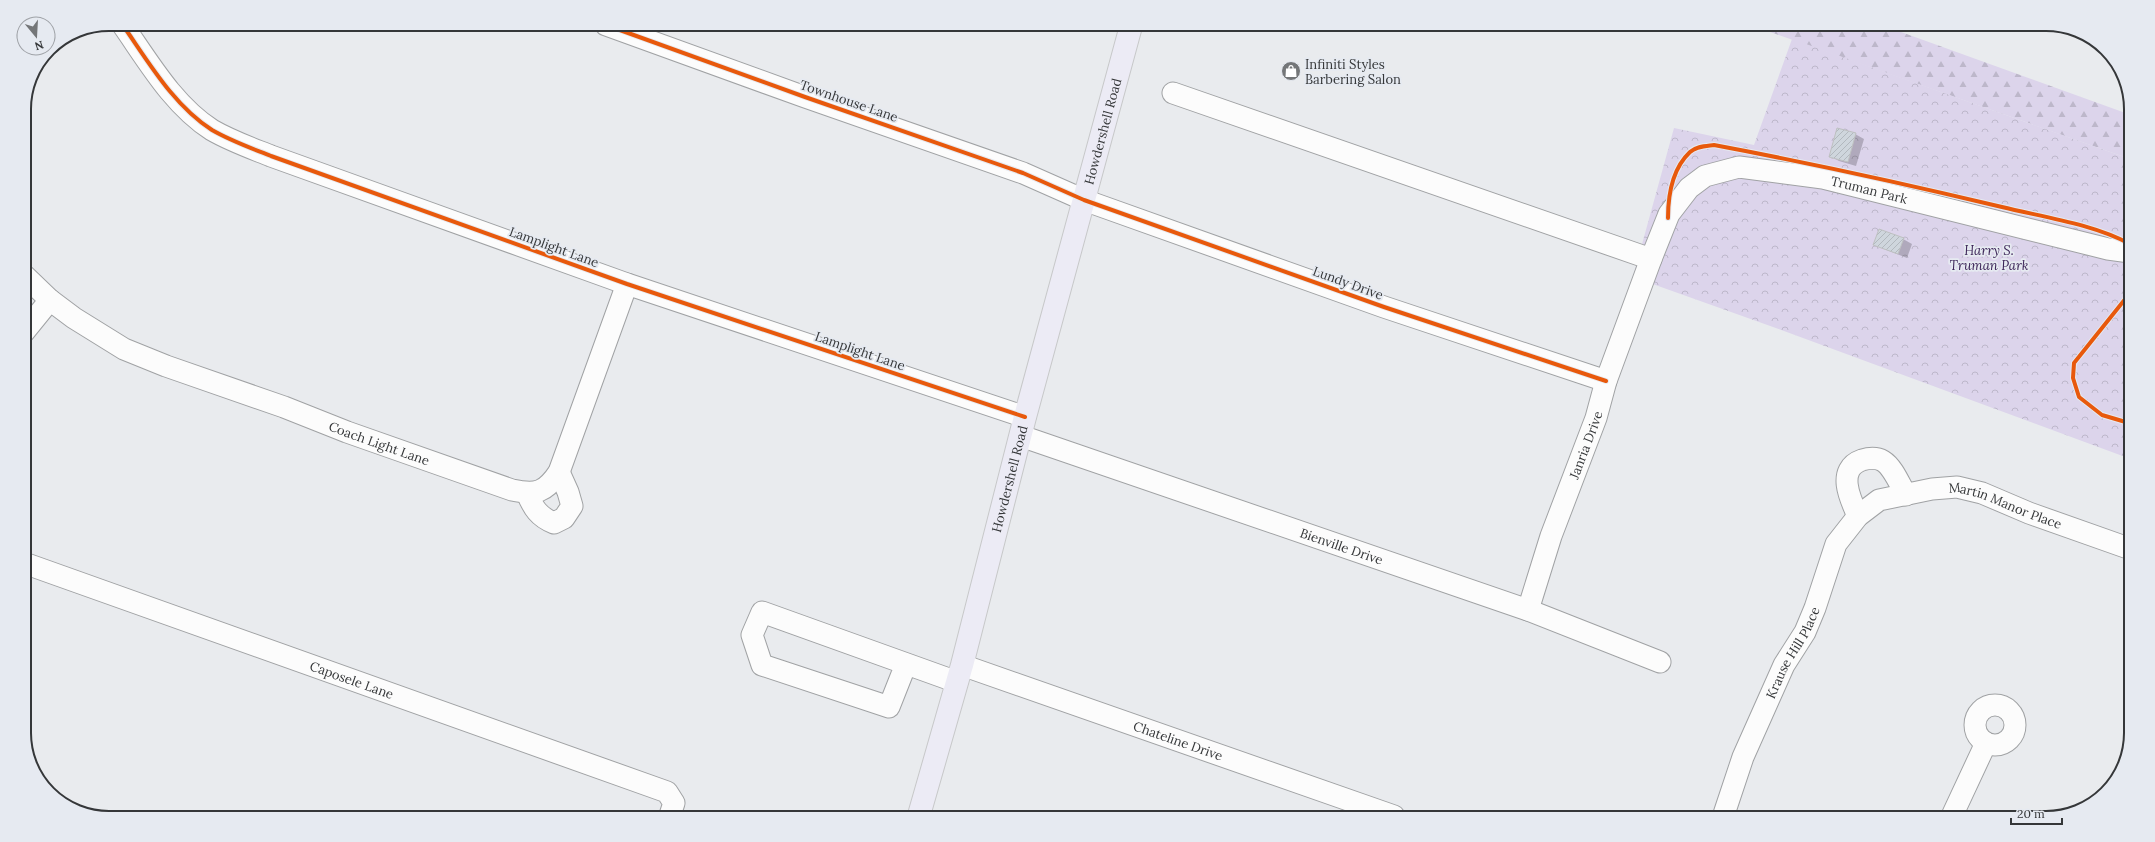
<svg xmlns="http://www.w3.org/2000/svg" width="2155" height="842" font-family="Lora,serif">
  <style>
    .forest { fill: url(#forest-firs) }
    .park { fill: url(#park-crowns) }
    .shadow { fill: #0003 }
    .building { fill: url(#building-hatch); stroke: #bec0c1 }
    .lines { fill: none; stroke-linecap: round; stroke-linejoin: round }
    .minor-casing { stroke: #a0a2a4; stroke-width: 23 }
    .major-casing { stroke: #c7c8c9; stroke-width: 24 }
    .minor { stroke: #fcfcfc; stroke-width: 21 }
    .major { stroke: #ecebf5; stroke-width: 22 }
    .cycleway-casing { stroke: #e6eaf1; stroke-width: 6 }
    .cycleway { stroke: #e8590c; stroke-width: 4 }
    .labels { text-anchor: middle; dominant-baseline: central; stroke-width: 3.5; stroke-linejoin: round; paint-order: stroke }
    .poi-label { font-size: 13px; fill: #353739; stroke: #e6eaf1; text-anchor: start }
    .street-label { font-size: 13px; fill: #353739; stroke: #e6eaf1 }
    .park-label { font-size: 13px; font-style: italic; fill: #3c2558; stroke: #e6eaf1 }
    .rim { fill: none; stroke: #353739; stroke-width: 2 }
  </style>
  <defs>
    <pattern id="forest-firs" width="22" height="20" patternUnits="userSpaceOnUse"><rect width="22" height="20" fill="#dcd4eb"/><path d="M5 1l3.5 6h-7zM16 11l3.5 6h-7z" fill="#bdb7ca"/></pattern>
    <pattern id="park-crowns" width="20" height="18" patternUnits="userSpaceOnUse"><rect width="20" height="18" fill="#dcd4eb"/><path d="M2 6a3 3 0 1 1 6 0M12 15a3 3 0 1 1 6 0" fill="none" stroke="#bdb7ca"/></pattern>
    <pattern id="building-hatch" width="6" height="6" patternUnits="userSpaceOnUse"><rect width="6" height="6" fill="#cfd6dd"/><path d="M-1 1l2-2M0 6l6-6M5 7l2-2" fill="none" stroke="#b2b8be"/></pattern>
  </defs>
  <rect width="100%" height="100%" fill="#e9ebee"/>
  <path class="forest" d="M1759,28H1890L2131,115L2130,159Z"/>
  <path class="park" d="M1792,39L2130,159L2128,458L1784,331L1633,277L1674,128L1754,145Z"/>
  <g class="shadow">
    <path d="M1855,134L1864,139L1856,166L1839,161L1830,156Z"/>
    <path d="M1903,239L1912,244L1907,258L1874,245Z"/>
  </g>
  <g class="building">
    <path d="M1837,128L1856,133L1848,162L1829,157Z"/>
    <path d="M1879,229L1904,238L1898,254L1873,245Z"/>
  </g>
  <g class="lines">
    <defs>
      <g id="minor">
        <path d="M122,24C148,61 173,105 212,130C231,141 251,148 271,156L627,284L1025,417"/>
        <path d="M606,25L805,97L1023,173L1084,200L1384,307L1606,381"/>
        <path d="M1173,93L1651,259"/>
        <path id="s1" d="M24,275L50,300L74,318L124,349L166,366L284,407L347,432L512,490C536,495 545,493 559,472L627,284"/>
        <path d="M24,332L50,300"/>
        <path id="s2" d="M1021,436L1528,610L1660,662"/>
        <path d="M527,493C533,508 539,517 554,523L564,518L572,506L568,492L559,472"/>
        <path d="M1858,516C1850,499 1836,469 1862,460C1869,458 1876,457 1883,461C1893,467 1900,485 1906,495"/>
        <path id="s3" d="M24,563L667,792L674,803L670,815"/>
        <path id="s4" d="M1528,610L1551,536L1596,418L1606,381L1651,259L1669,214L1689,188L1705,176L1739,167L1823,178L2108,249L2130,252"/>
        <path d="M906,664L889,707L762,665L752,635L762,612L957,682"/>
        <path id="s5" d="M962,665L1394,816"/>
        <circle cx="1995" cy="725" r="20"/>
        <path id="s6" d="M1723,817L1743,757L1784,665L1805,632L1815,608L1836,544L1858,516L1879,500L1932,489L1957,487L1982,493L2029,513L2128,548"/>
        <path d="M1951,818L1986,743"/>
      </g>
      <g id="major">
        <path id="s7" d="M919,815L962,665L1025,417L1131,26"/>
      </g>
    </defs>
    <use href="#minor" class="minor-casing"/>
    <use href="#major" class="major-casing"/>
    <use href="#minor" class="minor"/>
    <use href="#major" class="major"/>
    <defs>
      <g id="cycleway">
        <path d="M122,24C148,61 173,105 212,130C231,141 251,148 271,156L627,284L1025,417"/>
        <path d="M606,25L805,97L1023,173L1084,200L1384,307L1606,381"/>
        <path d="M1668,218C1668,196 1672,169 1690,152C1696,146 1706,146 1714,145C1810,163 1906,184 2002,207C2043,217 2093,224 2130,244"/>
        <path d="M2129,423L2102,415L2079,397L2073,378L2074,363L2130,293"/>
      </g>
    </defs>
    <use href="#cycleway" class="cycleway-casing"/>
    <use href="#cycleway" class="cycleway"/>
  </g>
  <defs>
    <symbol id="shop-disc" viewBox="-11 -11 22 22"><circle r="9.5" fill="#747678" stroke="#e6eaf1"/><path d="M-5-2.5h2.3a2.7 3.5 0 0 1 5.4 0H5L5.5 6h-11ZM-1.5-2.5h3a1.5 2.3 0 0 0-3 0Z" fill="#fff"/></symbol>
  </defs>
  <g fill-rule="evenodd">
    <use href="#shop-disc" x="1280" y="60" width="22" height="22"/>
  </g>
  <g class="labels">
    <g class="poi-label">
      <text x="1305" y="64">Infiniti Styles<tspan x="1305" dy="15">Barbering Salon</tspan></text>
    </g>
    <g class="street-label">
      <text transform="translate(849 101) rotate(19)">Townhouse Lane</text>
      <text stroke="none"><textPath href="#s7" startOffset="708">Howdershell Road</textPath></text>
      <text stroke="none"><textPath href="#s4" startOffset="641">Truman Park</textPath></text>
      <text transform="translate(554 247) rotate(20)">Lamplight Lane</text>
      <text transform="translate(1348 283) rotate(20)">Lundy Drive</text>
      <text transform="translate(860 351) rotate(19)">Lamplight Lane</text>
      <text stroke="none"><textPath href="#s1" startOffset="397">Coach Light Lane</textPath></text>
      <text stroke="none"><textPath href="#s4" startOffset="175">Janria Drive</textPath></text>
      <text stroke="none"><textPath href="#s7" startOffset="348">Howdershell Road</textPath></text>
      <text stroke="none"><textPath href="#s6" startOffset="489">Martin Manor Place</textPath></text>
      <text stroke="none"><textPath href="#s2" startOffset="339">Bienville Drive</textPath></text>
      <text stroke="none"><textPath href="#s6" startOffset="179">Krause Hill Place</textPath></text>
      <text stroke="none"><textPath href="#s3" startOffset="348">Caposele Lane</textPath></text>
      <text stroke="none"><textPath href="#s5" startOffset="229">Chateline Drive</textPath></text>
    </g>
    <g class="park-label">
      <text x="1989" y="250">Harry S.<tspan x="1989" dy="15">Truman Park</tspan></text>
    </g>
  </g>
  <path d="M0 0H2155V842H0ZM109 31H2046A78 78 0 0 1 2124 109V733A78 78 0 0 1 2046 811H109A78 78 0 0 1 31 733V109A78 78 0 0 1 109 31Z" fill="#e6eaf1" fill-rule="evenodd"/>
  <path class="rim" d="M109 31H2046A78 78 0 0 1 2124 109V733A78 78 0 0 1 2046 811H109A78 78 0 0 1 31 733V109A78 78 0 0 1 109 31Z"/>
  <g transform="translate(36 36) rotate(162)"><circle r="19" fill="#e6eaf1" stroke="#9fa2a7"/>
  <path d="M0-3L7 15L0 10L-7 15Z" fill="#747678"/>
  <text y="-6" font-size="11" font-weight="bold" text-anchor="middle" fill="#353739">N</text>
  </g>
  <path d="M2011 818v6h51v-6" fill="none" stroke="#353739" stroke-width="2"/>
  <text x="2017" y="818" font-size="12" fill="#353739" stroke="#e6eaf1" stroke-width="3" paint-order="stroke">20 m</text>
</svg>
